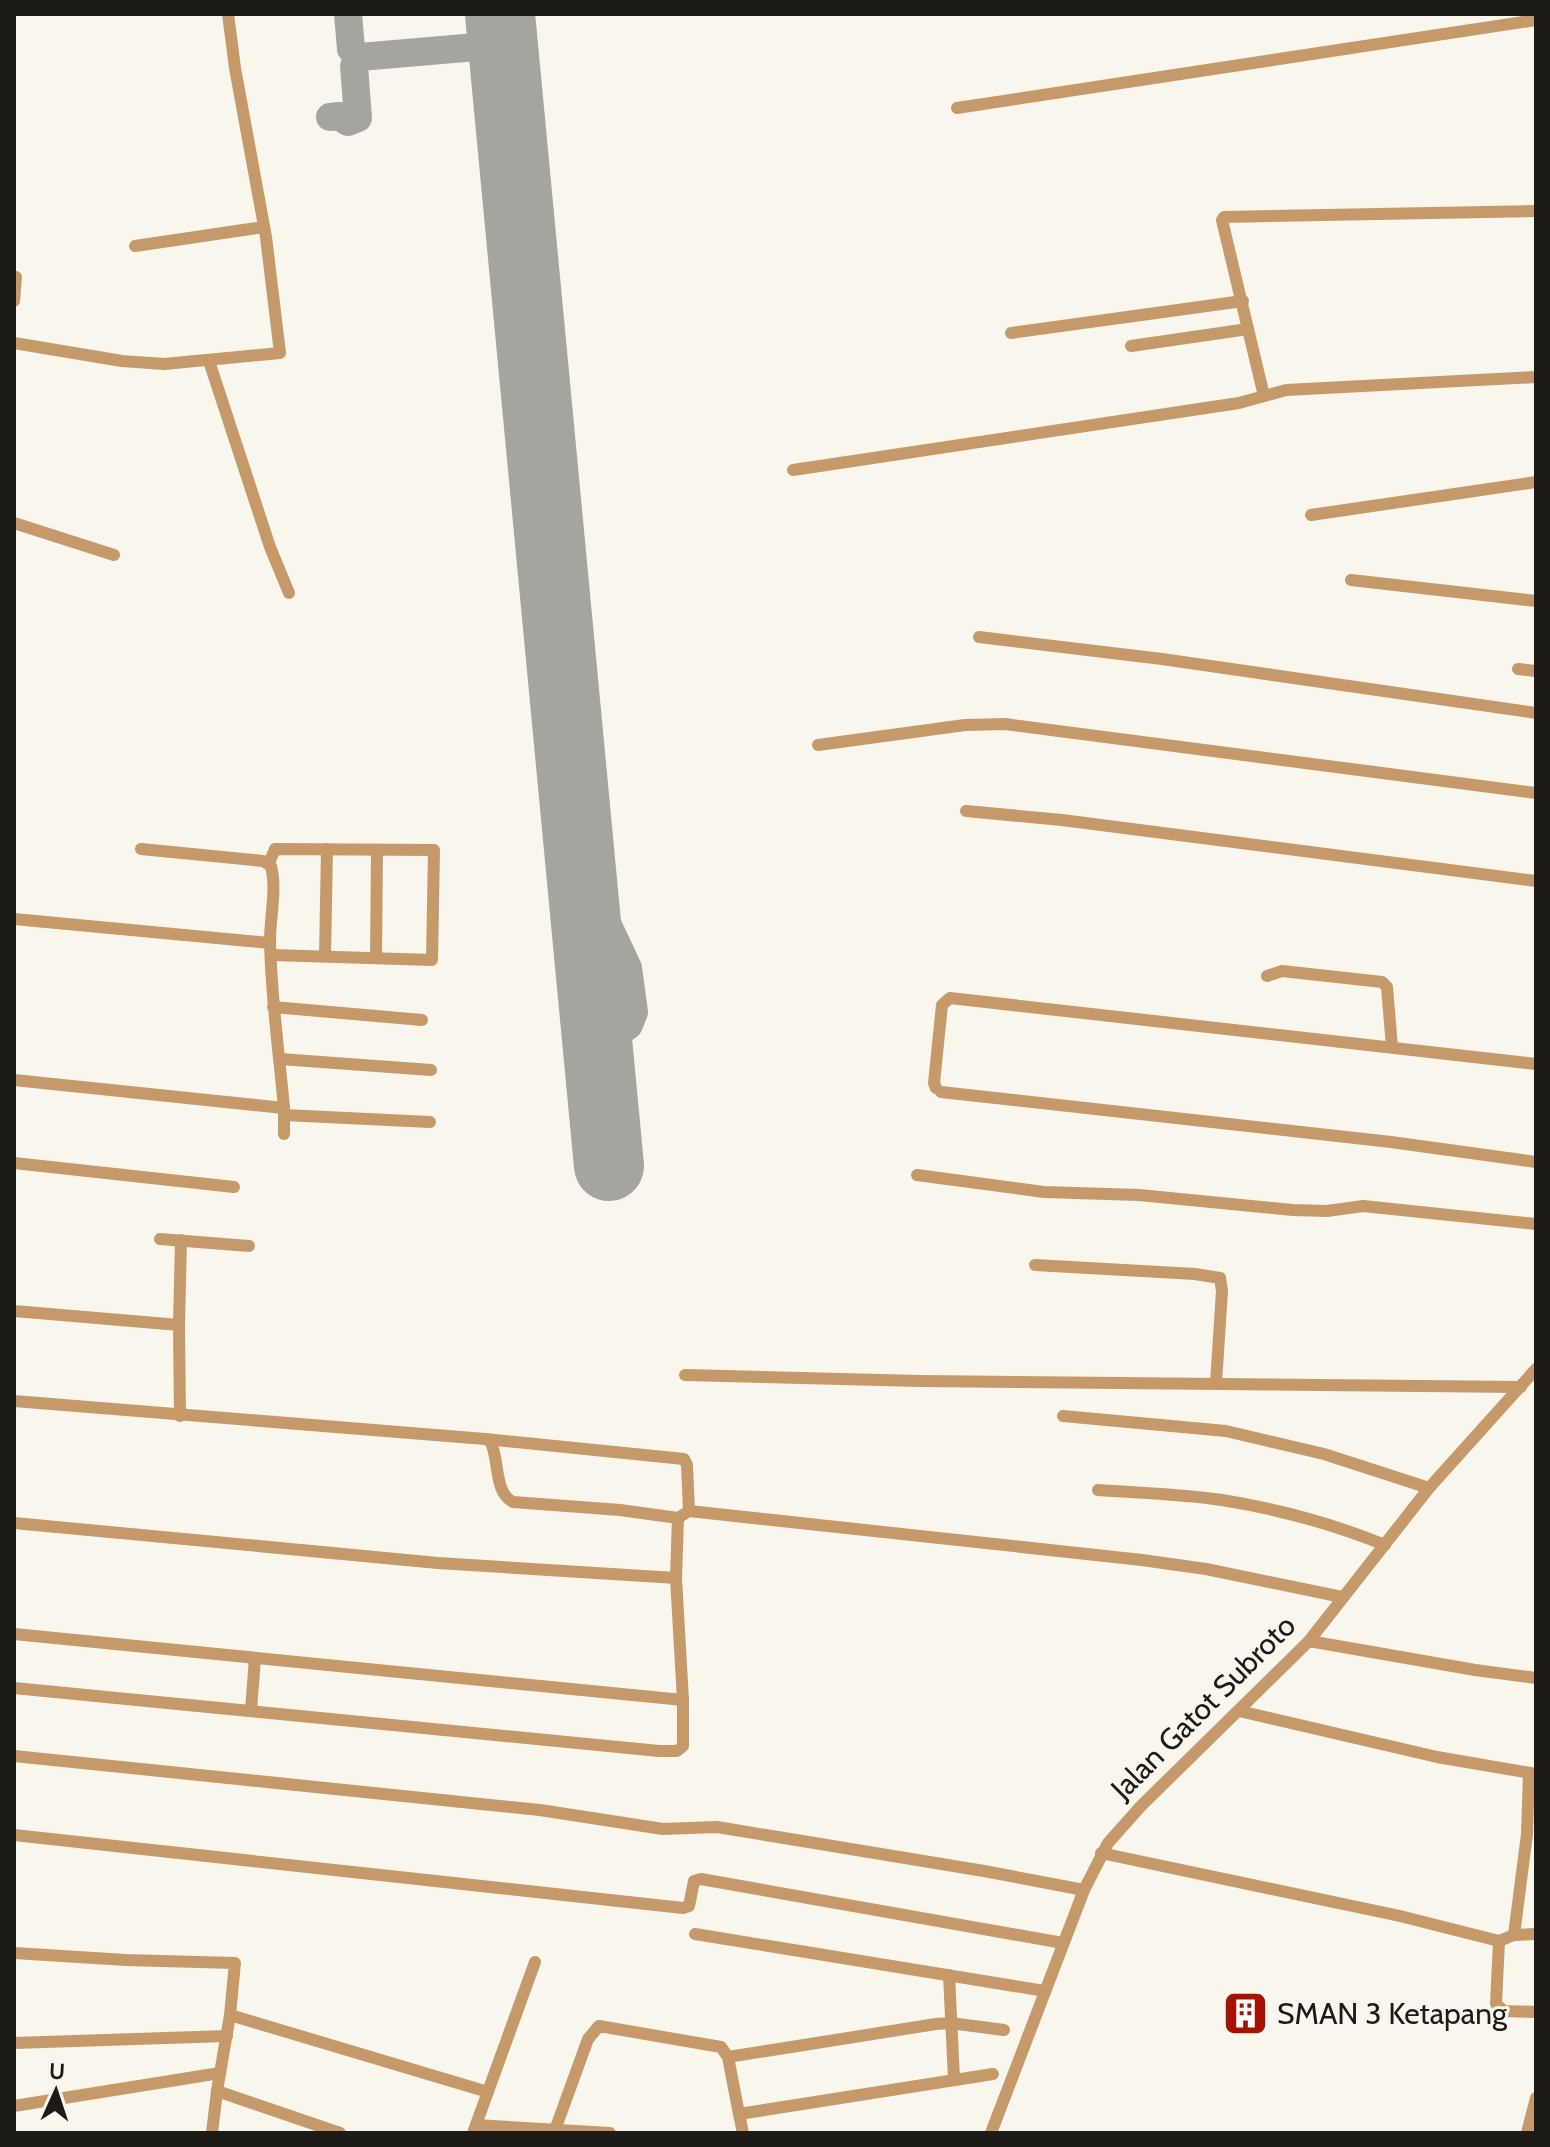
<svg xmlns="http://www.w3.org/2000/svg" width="1550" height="2147" font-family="Cabin,sans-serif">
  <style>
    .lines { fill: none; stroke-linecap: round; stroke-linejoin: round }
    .taxiway { stroke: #a6a49e; stroke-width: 28 }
    .runway { stroke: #a6a49e; stroke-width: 70 }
    .minor { stroke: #c6996a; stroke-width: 12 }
    .labels { text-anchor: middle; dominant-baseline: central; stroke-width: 6; stroke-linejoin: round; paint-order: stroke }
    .street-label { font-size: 30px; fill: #1c1b18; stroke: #f8f6ed }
    .poi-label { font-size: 30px; fill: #1c1b18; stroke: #f8f6ed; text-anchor: start }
  </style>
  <rect width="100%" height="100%" fill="#f8f6ed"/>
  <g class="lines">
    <g class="taxiway">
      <path d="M348,14L351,49L360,57L488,46L502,34"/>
      <path d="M330,117L339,116L348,122L358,118L354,66L360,57"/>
      <path d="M580,855L598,904L628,968L634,1012L629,1025L622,1030L597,1035"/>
    </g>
    <path class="runway" d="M500,14L609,1166"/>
    <g class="minor">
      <path d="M957,108L1536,20"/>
      <path d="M135,246L264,227"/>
      <path d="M14,301L16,277"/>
      <path d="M1011,333L1243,301"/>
      <path d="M14,343L122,361L164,364L280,353L266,237L235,68L228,14"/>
      <path d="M1131,346L1248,329"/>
      <path d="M209,361L270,547L289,593"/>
      <path d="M1264,396L1222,220L1224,217L1536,211"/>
      <path d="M793,470L1239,403L1286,390L1536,377"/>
      <path d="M1311,515L1536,482"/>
      <path d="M14,523L114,555"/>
      <path d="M1351,580L1536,601"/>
      <path d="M979,637L1162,659L1536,713"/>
      <path d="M1518,669L1536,671"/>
      <path d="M818,745L965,725L1005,724L1536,793"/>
      <path d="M966,811L1062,820L1536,881"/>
      <path d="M269,863L275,849L434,850L432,960L272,955"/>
      <path d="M14,919L270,943"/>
      <path d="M325,956L327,849"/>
      <path d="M376,958L377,850"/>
      <path d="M1267,976L1282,971L1382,982L1387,987L1392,1047"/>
      <path d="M273,1007L422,1020"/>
      <path d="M280,1059L431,1070"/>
      <path d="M14,1080L284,1108C279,1052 271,997 270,941C270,916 277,890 271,866L263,861L141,849"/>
      <path d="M936,1088L934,1083L942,1005L950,998L1536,1064"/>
      <path d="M941,1092L1391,1142L1536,1162"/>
      <path d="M284,1108V1134"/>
      <path d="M284,1115L430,1122"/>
      <path d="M14,1163L234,1187"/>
      <path d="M917,1175L1044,1192L1139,1195L1293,1210L1327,1211L1363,1206L1536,1224"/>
      <path d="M160,1239L249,1246"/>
      <path d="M1035,1265L1195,1274L1220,1278L1222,1291L1216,1383"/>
      <path d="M14,1311L179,1325L180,1416"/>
      <path d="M179,1325L181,1240"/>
      <path d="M685,1375L920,1381L1521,1387"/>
      <path d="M14,1401L485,1439L684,1459L687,1465L689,1511"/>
      <path d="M1063,1416L1226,1431L1324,1454L1429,1488"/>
      <path d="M485,1439L490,1441C500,1458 493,1492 513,1502L620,1510L678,1518L689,1511L1142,1560L1206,1569L1342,1597"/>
      <path d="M1098,1490C1139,1493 1181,1494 1222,1500C1278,1509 1333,1524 1385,1545"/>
      <path d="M678,1518L676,1578L683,1700"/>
      <path d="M14,1523L438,1563L676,1578"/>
      <path d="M14,1634L683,1700V1746L677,1751H659L14,1688"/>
      <path d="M1309,1641L1475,1670L1536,1678"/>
      <path d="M251,1710L255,1658"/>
      <path d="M1239,1711L1437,1757L1536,1774"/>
      <path d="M14,1756L540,1810L663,1829L717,1827L984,1871L1084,1890"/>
      <path d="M14,1835L683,1908L689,1906L694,1881L701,1879L1063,1943"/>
      <path d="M1101,1853L1400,1916L1499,1941L1514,1935L1536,1934"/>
      <path d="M695,1934L1045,1991"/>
      <path d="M1514,1935L1527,1834L1529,1774"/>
      <path d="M1499,1941L1496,2004L1504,2011L1536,2012"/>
      <path d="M14,1953L126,1960L235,1963L230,2015L217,2091L340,2133"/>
      <path d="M949,1975L954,2079"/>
      <path d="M230,2015L488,2092"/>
      <path d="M14,2043L227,2036"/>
      <path d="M728,2057L936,2024L950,2023L1004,2030"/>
      <path d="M14,2106L220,2073"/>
      <path d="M739,2114L743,2133"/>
      <path d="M476,2125L610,2133"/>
      <path d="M555,2130L588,2039L599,2026L721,2047L728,2057L739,2114L993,2074"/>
      <path d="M212,2133L217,2091"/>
      <path d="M473,2133L535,1962"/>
      <path d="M991,2133L1084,1890L1108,1843L1141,1806L1309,1641L1429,1488L1536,1369"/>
      <path d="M1527,2133L1536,2098"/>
    </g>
  </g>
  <defs>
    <symbol id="building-square" viewBox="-11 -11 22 22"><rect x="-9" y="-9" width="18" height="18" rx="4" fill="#a51202" stroke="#f8f6ed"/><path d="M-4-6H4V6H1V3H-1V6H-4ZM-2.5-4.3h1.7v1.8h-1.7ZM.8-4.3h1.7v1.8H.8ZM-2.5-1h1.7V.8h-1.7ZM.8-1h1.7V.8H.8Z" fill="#fff"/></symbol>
  </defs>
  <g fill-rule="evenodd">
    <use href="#building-square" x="1220" y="1988" width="51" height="51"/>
  </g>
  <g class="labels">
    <g class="street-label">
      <text transform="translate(1203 1707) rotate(-45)">Jalan Gatot Subroto</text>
    </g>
    <g class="poi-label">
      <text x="1277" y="2013">SMAN 3 Ketapang</text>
    </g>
  </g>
  <rect width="1550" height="2147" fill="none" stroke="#1c1b18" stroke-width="32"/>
  <g transform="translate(56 2091) rotate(3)" stroke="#f8f6ed" stroke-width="6" paint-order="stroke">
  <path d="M0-6L14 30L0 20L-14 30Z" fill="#1c1b18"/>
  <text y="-12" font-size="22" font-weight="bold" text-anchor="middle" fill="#1c1b18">U</text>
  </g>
</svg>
